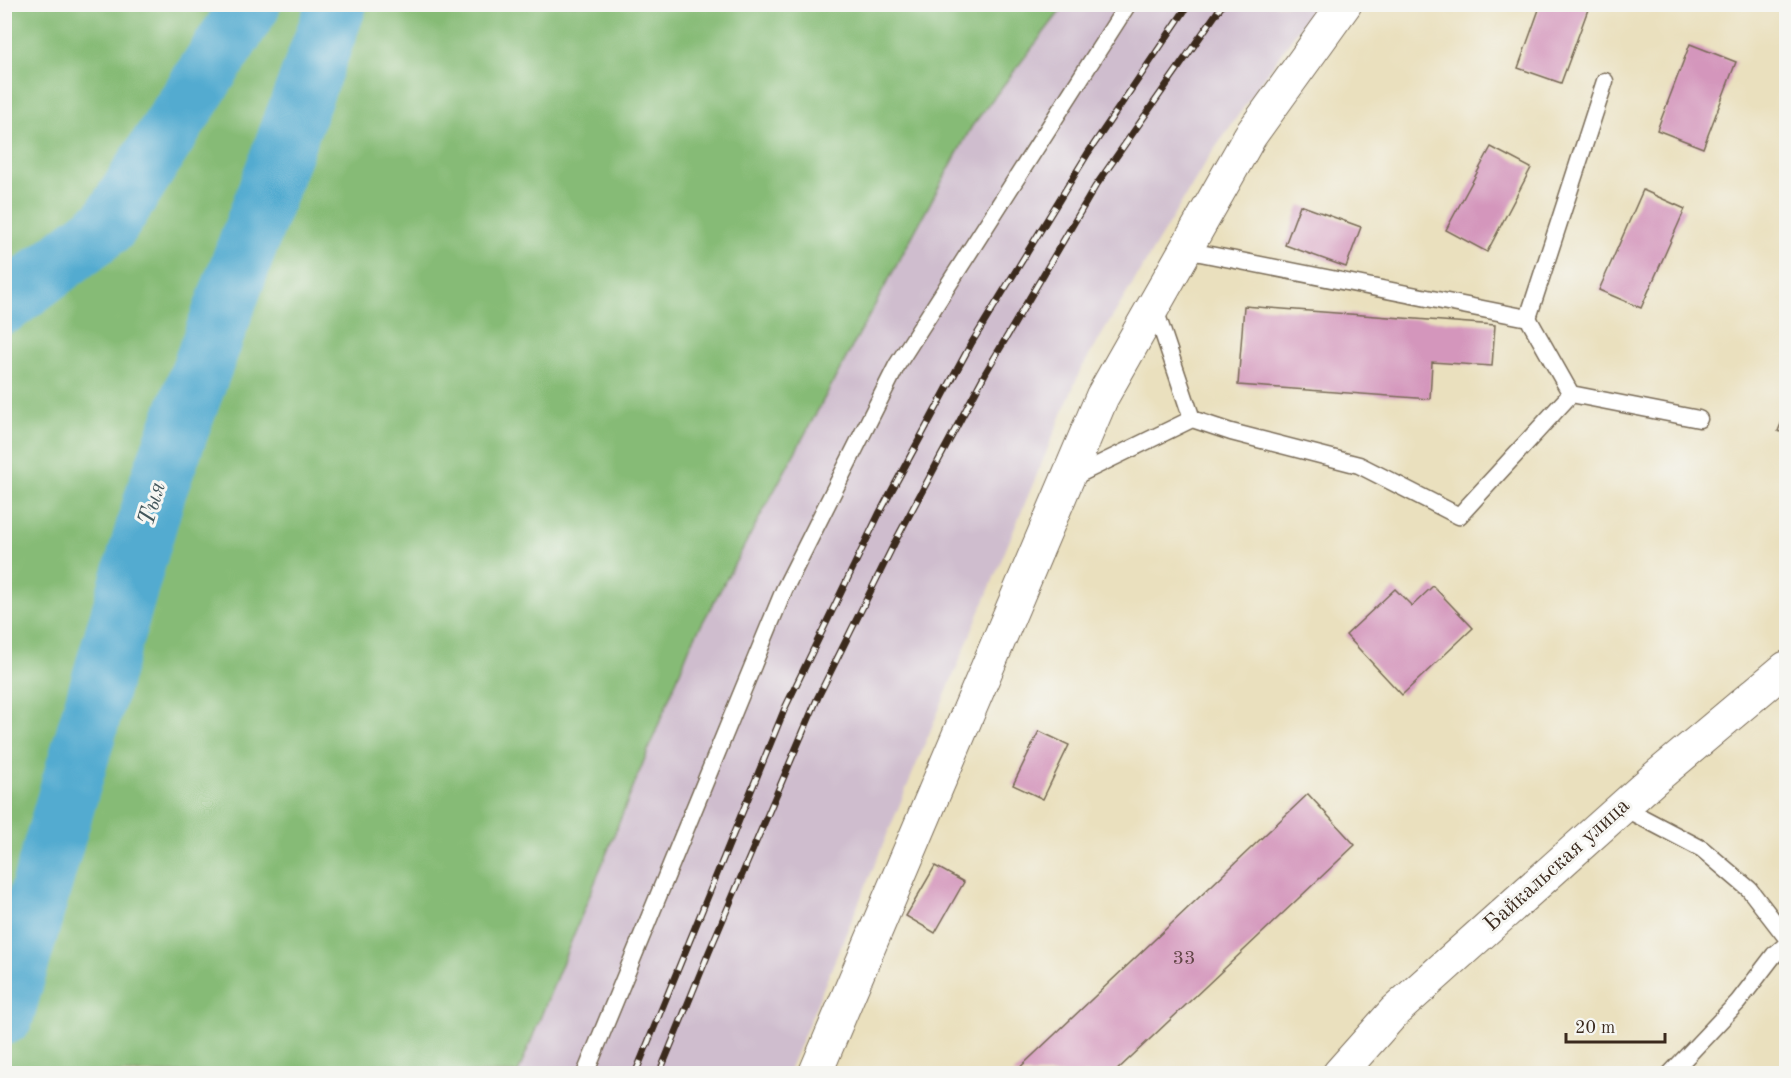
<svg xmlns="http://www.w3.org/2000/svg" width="1791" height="1078" font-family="'Old Standard TT',serif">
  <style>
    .industrial { fill: #cfbdce }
    .forest { fill: #86bb76; stroke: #60724a; stroke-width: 1.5 }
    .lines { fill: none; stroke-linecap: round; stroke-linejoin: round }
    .river { stroke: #53abd0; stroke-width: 60 }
    .building { fill: #d496bc }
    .service-casing { stroke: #786a56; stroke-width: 19 }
    .minor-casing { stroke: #786a56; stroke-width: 35 }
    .tertiary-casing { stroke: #786a56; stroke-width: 35 }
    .service { stroke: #fff; stroke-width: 16 }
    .minor { stroke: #fff; stroke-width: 33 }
    .tertiary { stroke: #fff; stroke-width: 33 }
    .rail-casing { stroke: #3b2a1e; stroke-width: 7 }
    .rail { stroke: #f6f6f2; stroke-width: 4.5; stroke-dasharray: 14; stroke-linecap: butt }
    .labels { text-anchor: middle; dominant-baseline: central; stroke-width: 6; stroke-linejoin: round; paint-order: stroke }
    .number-label { font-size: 20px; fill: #614546 }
    .street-label { font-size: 22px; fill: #3b2a1e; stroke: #f6f6f2 }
    .water-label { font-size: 24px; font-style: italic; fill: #43575c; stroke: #f6f6f2 }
  </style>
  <rect width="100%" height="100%" fill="#f6f6f2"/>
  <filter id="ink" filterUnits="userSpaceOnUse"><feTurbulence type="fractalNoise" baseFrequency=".0167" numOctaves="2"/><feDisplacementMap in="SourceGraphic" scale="12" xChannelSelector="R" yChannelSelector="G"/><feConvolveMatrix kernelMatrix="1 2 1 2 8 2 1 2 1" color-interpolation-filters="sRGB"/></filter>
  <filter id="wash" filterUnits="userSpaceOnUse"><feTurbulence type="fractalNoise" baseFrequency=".008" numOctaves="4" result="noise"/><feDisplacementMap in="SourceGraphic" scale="24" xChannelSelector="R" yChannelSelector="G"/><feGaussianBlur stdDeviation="1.35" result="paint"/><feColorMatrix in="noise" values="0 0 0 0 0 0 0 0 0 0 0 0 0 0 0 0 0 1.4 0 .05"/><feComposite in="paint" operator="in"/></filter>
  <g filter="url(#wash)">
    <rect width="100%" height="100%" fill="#eae0be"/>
    <path class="industrial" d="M1065,5H1315L1209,157L1080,371L788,1073L518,1074L691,644L972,126Z"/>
    <path class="forest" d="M5,4L1065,5L972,126L691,644L518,1073H5Z"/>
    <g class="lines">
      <g class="river">
        <path d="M4,304L109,225L251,4"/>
        <path d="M4,1015L157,489L337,4"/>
      </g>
    </g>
    <g id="blocks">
      <g class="building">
        <path d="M1541,4H1590L1561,83L1518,68Z"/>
        <path d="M1690,44L1736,62L1703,148L1657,130Z"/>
        <path d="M1491,147L1531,168L1487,252L1446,230Z"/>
        <path d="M1643,190L1685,209L1641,308L1599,290Z"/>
        <path d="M1300,205L1361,227L1346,267L1285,245Z"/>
        <path d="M1244,306L1495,325L1492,366L1432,362L1430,399L1238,385Z"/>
        <path d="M1786,412V434L1778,431Z"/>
        <path d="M1433,586L1473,628L1402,695L1346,635L1395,589L1412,606Z"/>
        <path d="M1039,731L1069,745L1043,799L1013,785Z"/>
        <path d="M1308,794L1355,845L1113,1074H1013Z"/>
        <path d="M935,866L964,882L935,933L906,916Z"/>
      </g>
    </g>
  </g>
  <g filter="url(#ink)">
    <use href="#blocks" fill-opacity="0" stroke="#786a56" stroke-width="1.5"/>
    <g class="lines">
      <defs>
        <g id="service">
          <path d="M1185,250L1528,318L1571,394L1699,419"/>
          <path d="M1154,306L1192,419"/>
          <path d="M1528,318L1605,81"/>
          <path d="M1069,479L1192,419L1231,432L1359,465L1459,516L1571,394"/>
          <path d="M1622,807L1702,849L1749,889L1786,937"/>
          <path d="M585,1074L784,590L897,365L1128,4"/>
          <path d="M1670,1074L1738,1002L1774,955L1786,945"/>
        </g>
        <path id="minor" d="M815,1074L1102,397L1250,136L1345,4"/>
        <path id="tertiary" d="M1339,1074L1395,1011L1655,778L1786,668"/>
      </defs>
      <use href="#service" class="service-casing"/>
      <use href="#minor" class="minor-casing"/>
      <use href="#tertiary" class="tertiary-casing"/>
      <use href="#service" class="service"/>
      <use href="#minor" class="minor"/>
      <use href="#tertiary" class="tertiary"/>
      <defs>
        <g id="rail">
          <path d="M635,1074L785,708L879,514L971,344L1088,153L1189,4"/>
          <path d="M659,1074L709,952L818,697L897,538L986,372L1095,187L1223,4"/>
        </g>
      </defs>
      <use href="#rail" class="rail-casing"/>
      <use href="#rail" class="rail"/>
    </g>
  </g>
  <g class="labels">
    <g class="number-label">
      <text x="1184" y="959">33</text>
    </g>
    <g class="street-label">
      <text transform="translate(1557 865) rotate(-42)">Байкальская улица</text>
    </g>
    <g class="water-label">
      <text transform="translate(153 504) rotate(-73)">Тыя</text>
    </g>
  </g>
  <rect width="1791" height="1078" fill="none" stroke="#f6f6f2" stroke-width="24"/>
  <path d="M1566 1033v9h99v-9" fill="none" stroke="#3b2a1e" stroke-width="3"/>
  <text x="1575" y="1033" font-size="18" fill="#3b2a1e" stroke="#f6f6f2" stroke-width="4.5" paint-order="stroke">20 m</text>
</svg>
